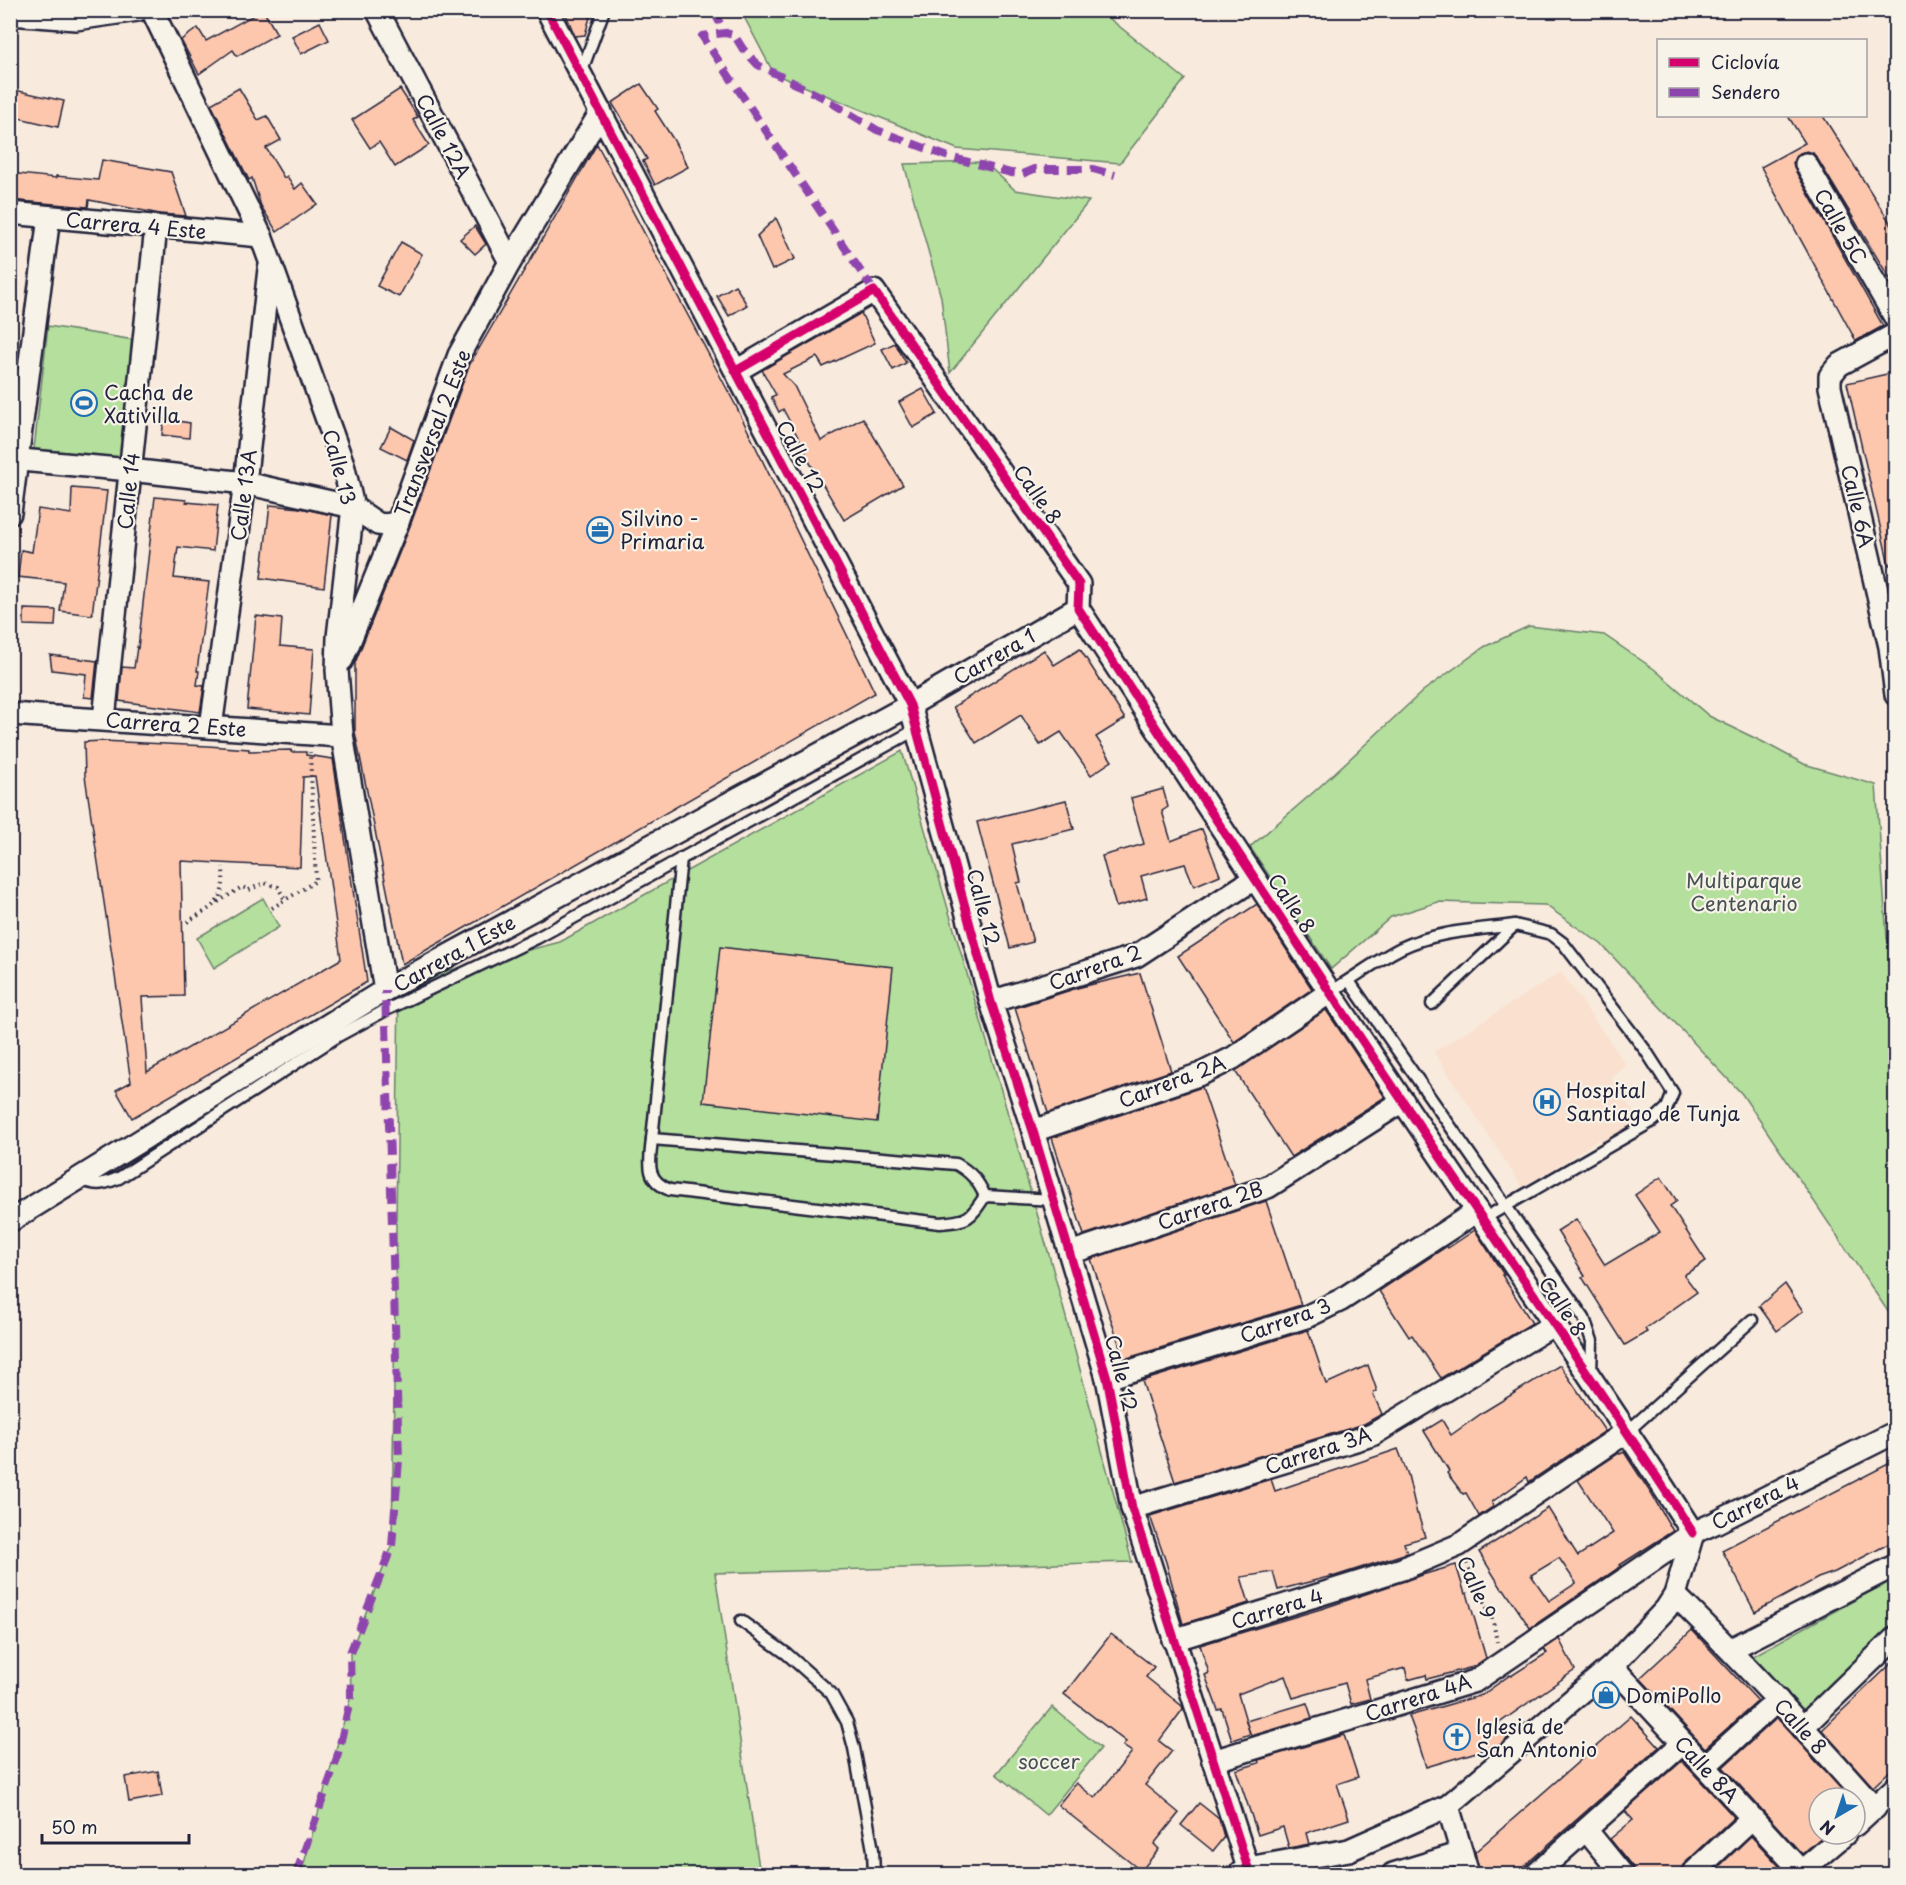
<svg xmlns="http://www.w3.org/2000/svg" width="1906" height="1885" font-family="'Playpen Sans',sans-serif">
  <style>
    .built { fill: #fae0ce }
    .green { fill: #b4df9d; stroke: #6b806c; stroke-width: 1.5 }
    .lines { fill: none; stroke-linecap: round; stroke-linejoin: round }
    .stream { stroke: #59839d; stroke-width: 6 }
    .building { fill: #fdc7ae; stroke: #22223b; stroke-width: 1.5; fill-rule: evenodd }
    .lane-casing { stroke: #22223b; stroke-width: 15 }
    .street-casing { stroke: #22223b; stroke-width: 26 }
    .path { stroke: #22223b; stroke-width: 4; stroke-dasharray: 1.5 4.5; stroke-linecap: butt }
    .lane { stroke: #f7f3e8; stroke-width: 10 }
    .street { stroke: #f7f3e8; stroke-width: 21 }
    .quiet { stroke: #8e44ad; stroke-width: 8; stroke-dasharray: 15 8; stroke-linecap: butt }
    .cycleway-casing { stroke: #f7f3e8; stroke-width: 13 }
    .cycleway { stroke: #d6006c; stroke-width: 9 }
    .labels { text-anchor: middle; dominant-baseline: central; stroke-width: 4.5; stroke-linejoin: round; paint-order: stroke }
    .street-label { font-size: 20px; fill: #22223b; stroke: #f7f3e8 }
    .poi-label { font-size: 20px; fill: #22223b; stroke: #f7f3e8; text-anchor: start }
    .park-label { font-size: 20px; fill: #465154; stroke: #f7f3e8 }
  </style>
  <rect width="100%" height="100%" fill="#f8eadc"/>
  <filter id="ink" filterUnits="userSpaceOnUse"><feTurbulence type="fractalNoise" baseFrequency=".0167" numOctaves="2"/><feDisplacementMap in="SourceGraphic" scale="12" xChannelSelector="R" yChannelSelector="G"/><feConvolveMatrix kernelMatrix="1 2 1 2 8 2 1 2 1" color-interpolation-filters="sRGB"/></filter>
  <g filter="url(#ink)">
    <path class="built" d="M1561,972L1626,1065L1611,1078L1643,1127L1601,1146L1599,1139L1523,1188L1434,1052Z"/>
    <g class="green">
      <path d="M741,11H1100L1185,79L1120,163L957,149L774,74Z"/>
      <path d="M984,162L1015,190L1089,201L950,373L941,297L904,164Z"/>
      <path d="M48,326L134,340L122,458L34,449Z"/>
      <path d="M1529,626L1604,635L1654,669L1709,716L1763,742L1804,764L1876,785L1887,938L1896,957L1895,1322L1742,1094L1601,944L1545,905L1438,902L1391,917L1331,969L1250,847L1316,790L1423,691L1484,647Z"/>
      <path d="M902,751L1048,1251L1132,1562L715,1573L760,1874H301L351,1696L350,1653L392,1546L399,983L560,942Z"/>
      <path d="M263,898L279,927L214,968L197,938Z"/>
      <path d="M1895,1578V1624L1803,1711L1753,1656Z"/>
      <path d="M1052,1707L1101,1748L1046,1815L996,1774Z"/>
    </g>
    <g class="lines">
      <path class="stream" d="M1893,1874L1896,1873"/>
    </g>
    <g class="building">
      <path d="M263,10L277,34L237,56L233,50L199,74L181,40L198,28L206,41Z"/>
      <path d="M564,10H592L585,35L575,36Z"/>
      <path d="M320,22L329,40L301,54L292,36Z"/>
      <path d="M641,84L658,109L655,111L673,139L688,167L655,185L643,161L647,159L612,103Z"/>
      <path d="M239,88L258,120L267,116L281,140L266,148L284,178L287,176L295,189L302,183L317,204L277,232L261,206L252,178L249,180L211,104Z"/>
      <path d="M10,89L64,101L58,127L10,116Z"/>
      <path d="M400,89L418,117L413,120L429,145L395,167L379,142L370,148L352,120Z"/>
      <path d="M1788,116H1823L1896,232V289L1817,158L1813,153L1807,151L1800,153L1795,157L1793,163L1795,170L1883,326L1856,341L1761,167L1805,143Z"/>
      <path d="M597,144L736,406L875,693L402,964L355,732V663L410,526L469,366Z"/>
      <path d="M102,160L171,172L186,216L160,214L89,200L88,207L10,200V173L56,178V176L98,180Z"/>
      <path d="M776,218L795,259L772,270L757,236Z"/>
      <path d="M475,226L486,244L475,254L460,239Z"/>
      <path d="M401,242L422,254L399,297L377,286Z"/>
      <path d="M735,285L747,305L729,316L717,296Z"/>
      <path d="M861,313L875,343L823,367L817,357L783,374L794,386L821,441L863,418L903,485L844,520L804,453L806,452L783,409L779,412L771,397L776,395L762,370Z"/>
      <path d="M895,343L906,363L893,370L882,349Z"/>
      <path d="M1896,372V564L1889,565L1847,383Z"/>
      <path d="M923,389L937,414L913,428L899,402Z"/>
      <path d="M164,419L190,423L189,438L162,435Z"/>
      <path d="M391,427L414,440L407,460L381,447Z"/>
      <path d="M72,488L107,491L92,615L60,611L64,582L18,577L21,550L32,552L38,509L71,514Z"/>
      <path d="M155,497L186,500V502L218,505L213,551L178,547L174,578L209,582L197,671H199L197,685L204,686L200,712L119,701L122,667L134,668L137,647L138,648Z"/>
      <path d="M270,505L300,508L332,515L324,587L261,578Z"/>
      <path d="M24,609L56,610L55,626L24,625Z"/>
      <path d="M256,616L282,619L280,646L314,649L309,715L247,709Z"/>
      <path d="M1080,649L1125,719L1096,737L1112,761L1091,775L1061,732L1040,745L1021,715L976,743L953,707L1044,650L1054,665Z"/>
      <path d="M50,655L97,661L93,698L84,697L86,674L52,670Z"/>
      <path d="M102,741L208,746L249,749V751L291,750V752H306V755L333,759L367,982L132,1118L116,1090L131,1082L85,776L84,742ZM315,776L341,959L147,1072L142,997L184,996L181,861L300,867L303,777Z"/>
      <path d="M1163,789L1168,807L1162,811L1171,841L1202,829L1220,875L1194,886L1185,864L1141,876L1147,898L1116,907L1102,856L1144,844L1131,798Z"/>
      <path d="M1066,800L1074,829L1012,844L1021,882L1017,883L1033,942L1010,948L977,822Z"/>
      <path d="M1257,904L1312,989L1234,1042L1178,956Z"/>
      <path d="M720,947L893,967L877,1122L703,1102Z"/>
      <path d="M1140,973L1171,1071L1048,1113L1015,1008L1077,988Z"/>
      <path d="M1326,1010L1385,1097L1291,1157L1235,1071Z"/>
      <path d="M1202,1087L1235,1185L1084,1235L1052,1138Z"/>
      <path d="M1661,1177L1677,1201L1670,1206L1706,1261L1684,1275L1697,1292L1645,1329L1647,1332L1625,1345L1582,1277L1585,1276L1557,1231L1576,1219L1605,1265L1660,1232L1635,1195Z"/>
      <path d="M1266,1201L1301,1305L1124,1359L1091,1259Z"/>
      <path d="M1475,1230L1504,1275H1502L1532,1323L1441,1378L1412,1335L1409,1337L1379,1291L1447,1246L1448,1248Z"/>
      <path d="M1785,1284L1803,1311L1777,1331L1759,1306Z"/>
      <path d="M1308,1330L1326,1384L1368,1365L1377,1391L1373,1394L1382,1414L1364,1424L1175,1482L1142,1381Z"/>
      <path d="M1560,1365L1605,1431L1533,1479L1529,1482L1527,1477L1492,1502L1494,1506L1479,1516L1466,1493L1463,1494L1447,1473L1449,1471L1424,1431L1442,1420L1451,1435L1485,1411Z"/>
      <path d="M1398,1449L1408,1475L1417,1514H1418L1425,1537L1404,1543L1407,1553L1332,1577V1576L1278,1590L1273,1572L1241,1577L1249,1603L1183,1624L1166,1562L1150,1516L1271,1479L1275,1491Z"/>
      <path d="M1624,1452L1652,1495L1673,1531L1620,1565L1621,1566L1530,1628L1504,1589H1502L1479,1552L1548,1508L1578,1556L1613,1533L1578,1480L1619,1453L1620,1454ZM1559,1558L1576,1583L1549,1601L1531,1575Z"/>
      <path d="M1896,1460V1540L1835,1572L1818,1578L1755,1612L1722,1550Z"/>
      <path d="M1456,1565L1465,1594L1467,1593L1486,1658L1473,1667L1427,1679L1426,1675L1408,1680L1405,1668L1365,1679L1370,1699L1351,1704L1345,1683L1293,1698L1285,1676L1238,1694L1250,1734L1232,1740L1222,1709L1218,1710L1205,1675L1209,1673L1200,1645L1324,1608L1422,1575Z"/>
      <path d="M1692,1630L1758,1701L1705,1748L1640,1678Z"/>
      <path d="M1111,1634L1154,1667L1146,1677L1182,1706L1183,1709L1159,1741L1172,1751L1145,1785L1179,1813L1154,1844L1159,1849L1141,1871L1058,1805L1076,1783L1095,1798L1132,1752L1123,1746L1126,1742L1064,1694Z"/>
      <path d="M1559,1639L1575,1670L1498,1724L1508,1738L1500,1745L1426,1767L1416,1735L1409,1716L1482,1695L1510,1675L1511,1676L1547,1653L1544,1649Z"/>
      <path d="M1896,1659V1765L1873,1787L1822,1730Z"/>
      <path d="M1307,1703L1312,1718L1251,1736L1246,1721Z"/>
      <path d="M1631,1716L1659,1747L1514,1875H1480L1475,1852Z"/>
      <path d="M1777,1718L1849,1798H1819V1834H1825L1802,1854L1723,1767Z"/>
      <path d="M1344,1735L1358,1777L1337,1784L1349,1819L1306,1833L1309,1844L1289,1848L1283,1827L1258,1835L1236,1770L1259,1763L1258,1760Z"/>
      <path d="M1682,1761L1734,1817L1683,1865L1680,1875H1634L1632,1866L1610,1839L1633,1820L1625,1811Z"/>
      <path d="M158,1771L162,1796L129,1802L125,1777Z"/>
      <path d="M1199,1803L1219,1819L1224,1837L1213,1851L1181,1825Z"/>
      <path d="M1751,1836L1781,1868L1774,1875H1710Z"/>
    </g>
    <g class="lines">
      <defs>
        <g id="lane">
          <path d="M581,73L604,10"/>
          <path d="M681,858L652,1139L956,1164C971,1172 978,1181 985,1196L1054,1200"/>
          <path d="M1349,981L1584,1318L1592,1341L1591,1373"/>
          <path d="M1330,992C1354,978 1377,960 1401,948C1436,931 1477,930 1515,925"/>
          <path d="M1432,1004L1515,925L1551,934L1563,943L1646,1051L1673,1093L1667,1108L1653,1121L1483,1219"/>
          <path d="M652,1139C650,1161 644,1180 670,1190L940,1223C968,1221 970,1219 985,1196"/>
          <path d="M79,1179C97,1186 101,1185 119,1178L338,1036L386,1010L537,938L917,729"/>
          <path d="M1628,1431L1752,1320"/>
          <path d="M741,1621L787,1654L831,1693L847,1722L854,1748L873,1850L874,1874"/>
        </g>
        <g id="street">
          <path d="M152,10L261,236L343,464L353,507L338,637L337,670L342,734L385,990"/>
          <path d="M377,10L510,262"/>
          <path d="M547,10L910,705L991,1002L1033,1131L1107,1378L1132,1508L1248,1868"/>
          <path d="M10,14L76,19L138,10"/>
          <path d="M1806,164L1896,319"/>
          <path d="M10,213L261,236"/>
          <path d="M1896,334L1839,365L1830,376V387L1890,647L1896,695"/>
          <path d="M736,371L874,291L1079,584L1078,608C1209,809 1340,1010 1475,1208C1548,1316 1623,1423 1693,1533"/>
          <path d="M10,459L130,470L245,483L353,507L378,524L387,525L398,522"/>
          <path d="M10,513L49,217"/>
          <path d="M342,660L398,522L459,355L510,262L601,112"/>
          <path d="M10,714L342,736"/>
          <path d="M104,719L156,227"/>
          <path d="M211,727L245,483L269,269"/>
          <path d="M991,1002L1136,956L1254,879"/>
          <path d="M1033,1131L1201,1074L1233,1058L1330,992"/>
          <path d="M10,1221L385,990L910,705L1078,608"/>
          <path d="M1070,1253L1268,1187L1403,1101"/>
          <path d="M1107,1378L1306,1317L1341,1300L1477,1211"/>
          <path d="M1132,1508L1372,1435L1553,1325"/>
          <path d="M1675,1595C1745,1663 1810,1734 1875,1808"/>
          <path d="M1173,1640L1402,1569L1459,1545L1628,1431"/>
          <path d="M1731,1649L1896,1565"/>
          <path d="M1612,1666L1802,1872"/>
          <path d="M1803,1727L1896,1637"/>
          <path d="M1213,1761L1475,1681L1693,1533L1715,1523L1896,1432"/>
          <path d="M1705,1766L1778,1700"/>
          <path d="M1448,1806L1468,1874"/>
          <path d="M1855,1825L1896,1787"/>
          <path d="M1587,1831L1622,1874"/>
          <path d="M1239,1874L1248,1868L1349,1850L1448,1806L1612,1666L1666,1609L1675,1595L1693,1533"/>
          <path d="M1393,1874L1462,1853"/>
          <path d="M1536,1874L1683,1743"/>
          <path d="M1692,1874L1752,1818"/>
          <path d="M1798,1874L1845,1834"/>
        </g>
      </defs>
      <use href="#lane" class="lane-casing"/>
      <use href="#street" class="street-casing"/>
      <g class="path">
        <path d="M218,902L242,887L249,890L264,883L278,887L285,900"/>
        <path d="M272,908L316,881L310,752"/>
        <path d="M187,922C216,904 225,904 223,867"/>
        <path d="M1467,1563L1493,1621L1497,1642"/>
      </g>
      <use href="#lane" class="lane"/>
      <use href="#street" class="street"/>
      <g class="quiet">
        <path d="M713,10L725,33"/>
        <path d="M874,291L702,36L725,33L734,35L743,49L758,65L822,97L877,130L946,156L1011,173L1022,174L1034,169H1093L1115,175"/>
        <path d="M296,1874L336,1762L351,1696L350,1653L392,1546L399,1460L385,990"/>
      </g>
      <defs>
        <g id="cycleway">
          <path d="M547,10L910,705L991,1002L1033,1131L1107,1378L1132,1508L1248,1868"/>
          <path d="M736,371L874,291L1079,584L1078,608C1209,809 1340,1010 1475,1208C1548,1316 1623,1423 1693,1533"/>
        </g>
      </defs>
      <use href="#cycleway" class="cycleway-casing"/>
      <use href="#cycleway" class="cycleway"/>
    </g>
  </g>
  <defs>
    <symbol id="stadium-ring" viewBox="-11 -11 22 22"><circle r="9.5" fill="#f7f3e8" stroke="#1f6fb2" stroke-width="1.5"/><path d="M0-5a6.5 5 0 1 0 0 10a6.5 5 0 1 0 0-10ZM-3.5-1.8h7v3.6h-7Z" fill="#1f6fb2"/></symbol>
    <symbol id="office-ring" viewBox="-11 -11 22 22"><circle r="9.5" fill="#f7f3e8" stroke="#1f6fb2" stroke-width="1.5"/><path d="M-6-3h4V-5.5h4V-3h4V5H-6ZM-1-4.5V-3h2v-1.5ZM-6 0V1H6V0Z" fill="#1f6fb2"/></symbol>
    <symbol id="hospital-ring" viewBox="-11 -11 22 22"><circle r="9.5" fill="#f7f3e8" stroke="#1f6fb2" stroke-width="1.5"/><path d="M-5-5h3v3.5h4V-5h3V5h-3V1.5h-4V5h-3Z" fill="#1f6fb2"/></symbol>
    <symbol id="shop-ring" viewBox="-11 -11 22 22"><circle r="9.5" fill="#f7f3e8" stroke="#1f6fb2" stroke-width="1.5"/><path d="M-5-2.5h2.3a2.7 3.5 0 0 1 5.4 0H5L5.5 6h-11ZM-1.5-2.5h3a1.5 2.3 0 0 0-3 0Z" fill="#1f6fb2"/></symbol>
    <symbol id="church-ring" viewBox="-11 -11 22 22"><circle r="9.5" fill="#f7f3e8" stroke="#1f6fb2" stroke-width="1.5"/><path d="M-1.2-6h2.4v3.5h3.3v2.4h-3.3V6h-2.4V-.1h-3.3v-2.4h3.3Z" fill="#1f6fb2"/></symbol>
  </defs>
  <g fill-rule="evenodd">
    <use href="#stadium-ring" x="69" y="388" width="30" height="30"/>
    <use href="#office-ring" x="585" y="515" width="30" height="30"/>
    <use href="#hospital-ring" x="1532" y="1087" width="30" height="30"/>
    <use href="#shop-ring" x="1591" y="1680" width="30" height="30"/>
    <use href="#church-ring" x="1442" y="1722" width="30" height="30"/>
  </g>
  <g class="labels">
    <g class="street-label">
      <text transform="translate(444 136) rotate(62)">Calle 12A</text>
      <text transform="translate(136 225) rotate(5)">Carrera 4 Este</text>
      <text transform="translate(1841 226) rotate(60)">Calle 5C</text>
      <text transform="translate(432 433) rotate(-69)">Transversal 2 Este</text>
      <text transform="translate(801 456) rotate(62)">Calle 12</text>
      <text transform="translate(340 467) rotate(75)">Calle 13</text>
      <text transform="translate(128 491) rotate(-84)">Calle 14</text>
      <text transform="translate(1038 494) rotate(55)">Calle 8</text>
      <text transform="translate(243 495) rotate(-83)">Calle 13A</text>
      <text transform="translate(1858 506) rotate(77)">Calle 6A</text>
      <text transform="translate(994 656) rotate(-30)">Carrera 1</text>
      <text transform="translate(176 724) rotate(4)">Carrera 2 Este</text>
      <text transform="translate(1292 903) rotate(56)">Calle 8</text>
      <text transform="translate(984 907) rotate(75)">Calle 12</text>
      <text transform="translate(454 953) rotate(-29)">Carrera 1 Este</text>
      <text transform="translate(1095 967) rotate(-20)">Carrera 2</text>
      <text transform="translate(1172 1081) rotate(-21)">Carrera 2A</text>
      <text transform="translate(1210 1205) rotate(-19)">Carrera 2B</text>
      <text transform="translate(1563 1306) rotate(56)">Calle 8</text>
      <text transform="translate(1285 1320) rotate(-20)">Carrera 3</text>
      <text transform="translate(1122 1373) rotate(76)">Calle 12</text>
      <text transform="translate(1318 1450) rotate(-18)">Carrera 3A</text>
      <text transform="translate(1755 1502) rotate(-27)">Carrera 4</text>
      <text transform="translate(1477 1587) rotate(66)">Calle 9</text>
      <text transform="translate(1277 1608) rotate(-17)">Carrera 4</text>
      <text transform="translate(1418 1697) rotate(-18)">Carrera 4A</text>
      <text transform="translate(1801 1726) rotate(48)">Calle 8</text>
      <text transform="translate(1707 1769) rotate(47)">Calle 8A</text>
    </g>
    <g class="poi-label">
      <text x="104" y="392">Cacha de<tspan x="104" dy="23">Xativilla</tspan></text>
      <text x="620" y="518">Silvino -<tspan x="620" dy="23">Primaria</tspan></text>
      <text x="1566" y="1090">Hospital<tspan x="1566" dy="23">Santiago de Tunja</tspan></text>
      <text x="1626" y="1695">DomiPollo</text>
      <text x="1476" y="1726">Iglesia de<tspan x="1476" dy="23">San Antonio</tspan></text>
    </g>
    <g class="park-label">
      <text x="1744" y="880">Multiparque<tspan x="1744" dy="23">Centenario</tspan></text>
      <text x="1049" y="1761">soccer</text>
    </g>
  </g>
  <rect width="1906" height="1885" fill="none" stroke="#f7f3e8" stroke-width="36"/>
  <rect x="18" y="18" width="1870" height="1849" fill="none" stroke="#22223b" stroke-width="2" filter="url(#ink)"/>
  <rect x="1657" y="39" width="210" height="78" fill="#f7f3e8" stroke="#a29fa3" stroke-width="1.5"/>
  <rect x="1669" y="58" width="30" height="9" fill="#d6006c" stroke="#a29fa3" stroke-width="1.5"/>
  <text x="1711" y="69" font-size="18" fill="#22223b">Ciclovía</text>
  <rect x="1669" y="88" width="30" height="9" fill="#8e44ad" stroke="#a29fa3" stroke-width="1.5"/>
  <text x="1711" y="99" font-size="18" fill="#22223b">Sendero</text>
  <g transform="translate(1837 1816) rotate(219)"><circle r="28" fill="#f7f3e8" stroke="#a29fa3" stroke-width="1.5"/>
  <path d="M0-4.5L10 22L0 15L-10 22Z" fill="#1f6fb2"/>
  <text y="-9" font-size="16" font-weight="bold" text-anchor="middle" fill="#22223b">N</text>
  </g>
  <path d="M42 1834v9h147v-9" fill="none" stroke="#22223b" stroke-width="3"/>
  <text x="51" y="1834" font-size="18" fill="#22223b" stroke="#f7f3e8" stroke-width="4.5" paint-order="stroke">50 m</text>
</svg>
